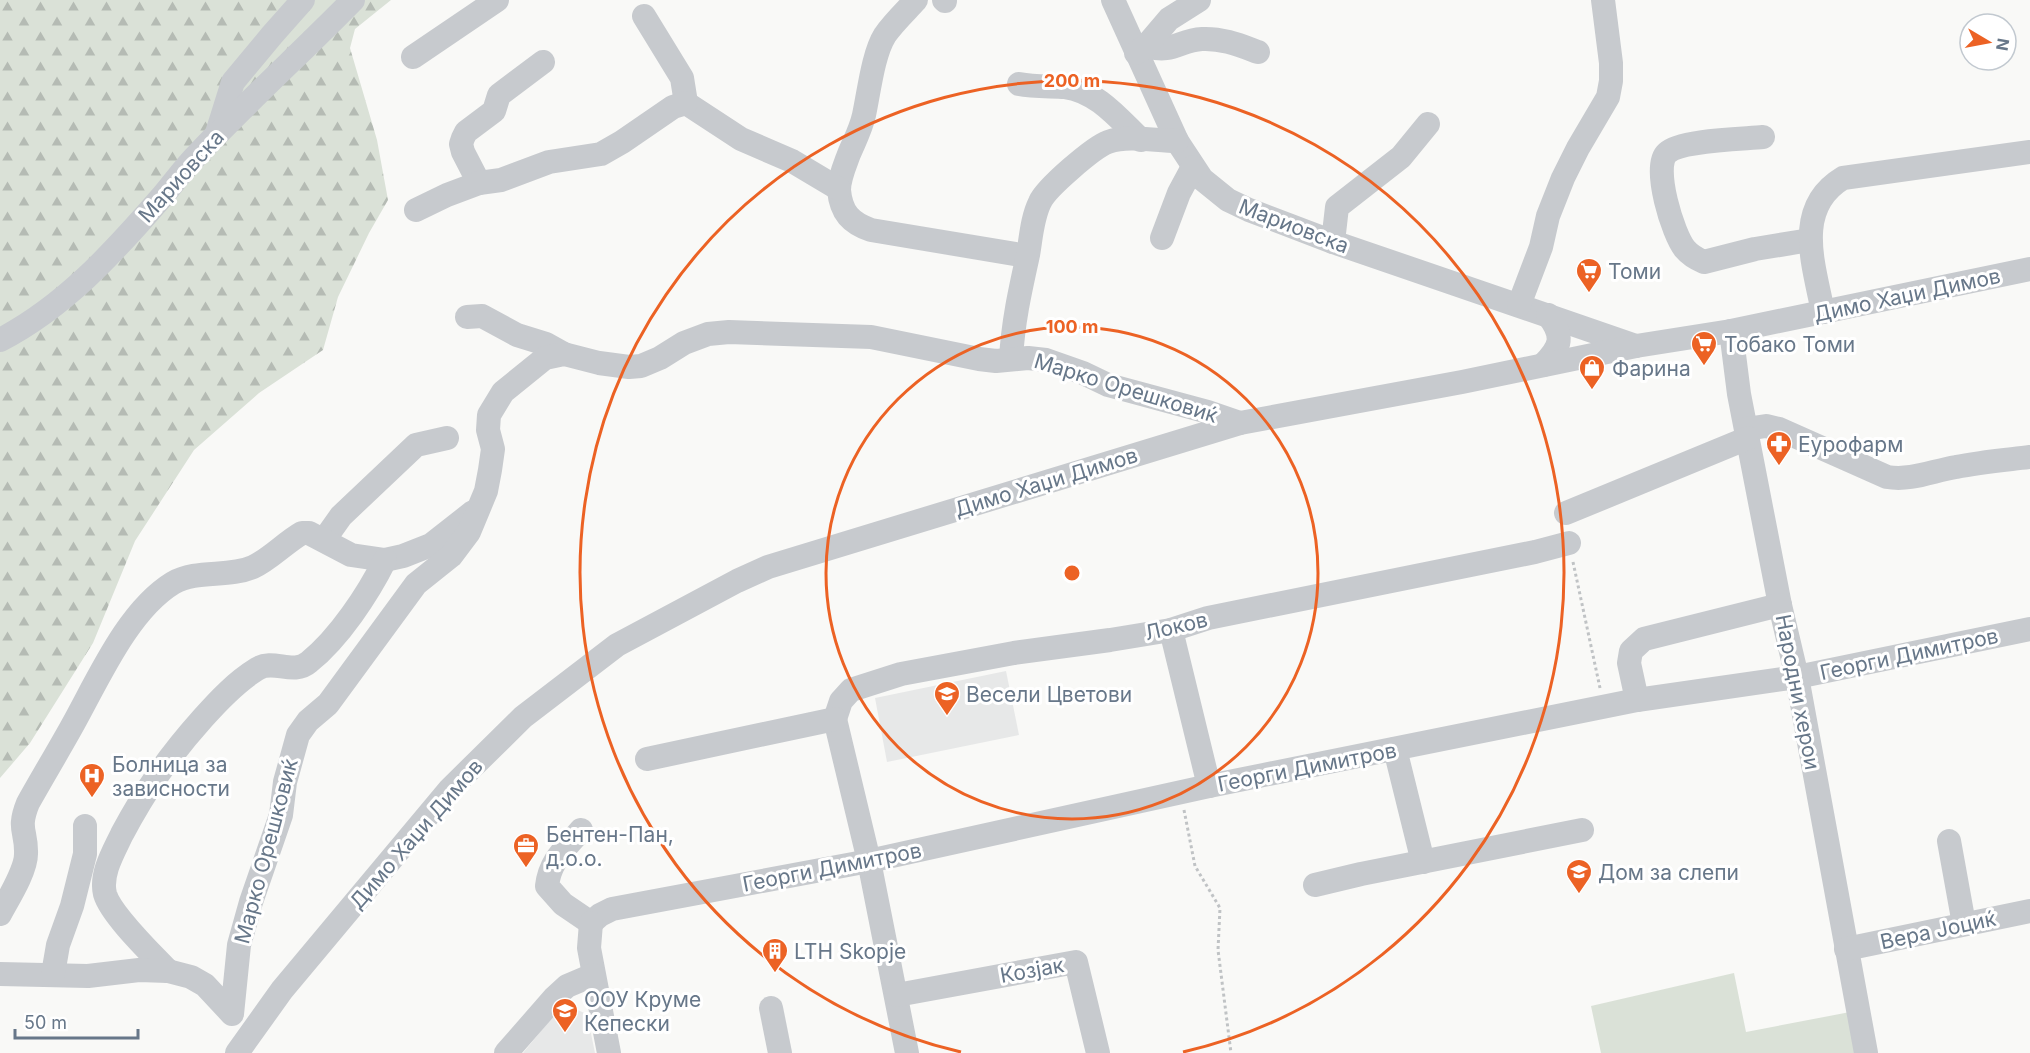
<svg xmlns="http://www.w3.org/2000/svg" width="2030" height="1053" font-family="Inter,sans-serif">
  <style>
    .built { fill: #e7e8e8 }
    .grass { fill: #dae1d7 }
    .forest { fill: url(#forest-firs) }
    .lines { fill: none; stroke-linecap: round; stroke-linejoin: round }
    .path { stroke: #c0c3c5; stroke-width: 3; stroke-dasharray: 3 3; stroke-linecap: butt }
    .minor { stroke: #c7cace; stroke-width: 24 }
    .ring { fill: none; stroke: #ec6224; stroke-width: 3 }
    .labels { text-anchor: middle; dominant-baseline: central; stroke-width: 6; stroke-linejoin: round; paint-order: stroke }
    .street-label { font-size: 21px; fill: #677789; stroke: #fff }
    .poi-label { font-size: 21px; fill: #677789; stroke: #fff; text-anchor: start }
    .centre { fill: #ec6224; stroke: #fff; stroke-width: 3 }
    .ring-label { font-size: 18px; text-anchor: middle; font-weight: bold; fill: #ec6224; stroke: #fff; stroke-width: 6; stroke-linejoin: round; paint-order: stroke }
  </style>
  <defs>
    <pattern id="forest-firs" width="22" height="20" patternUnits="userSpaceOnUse" patternTransform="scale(1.5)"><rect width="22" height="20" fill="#dae1d7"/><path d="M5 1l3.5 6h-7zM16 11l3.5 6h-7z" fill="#b5bbb4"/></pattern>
  </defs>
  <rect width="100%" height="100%" fill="#f9f9f7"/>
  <g class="built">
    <path d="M1006,671L1019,735L887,762L875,698Z"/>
    <path d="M563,1004L587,1014L595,1053H523Z"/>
  </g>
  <path class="grass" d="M1734,973L1746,1032L1850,1012L1858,1053H1601L1591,1006Z"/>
  <path class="forest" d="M0,0H391L355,29L350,48L377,140L388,200L369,233L338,297L323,350L259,393L194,450L135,541L93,643L30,743L0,778Z"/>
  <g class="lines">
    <g class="path">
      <path d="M1573,562L1600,688"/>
      <path d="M1184,810L1195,866L1220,908L1218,950L1231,1053"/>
    </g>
    <g class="minor">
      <path d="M916,0C906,11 894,22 885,35C873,54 869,92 864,115C861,129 854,142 849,154C845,165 839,178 839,190C841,213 851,223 871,230L1027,256"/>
      <path d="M944,0L945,1"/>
      <path d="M1113,0L1177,141L1202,179L1228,200L1249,210L1333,242L1636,346"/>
      <path d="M644,16L682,78L686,103L741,139L792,161L839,189"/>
      <path d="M1146,46C1174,54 1179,40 1202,39C1222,38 1239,45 1258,52"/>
      <path d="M1136,53L1146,46L1169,19L1199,0"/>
      <path d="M413,57L497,0"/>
      <path d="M1019,84C1034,87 1050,86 1065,87C1097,91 1119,119 1141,140"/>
      <path d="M217,133L233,82L272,35L303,0"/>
      <path d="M1763,137C1743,139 1680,140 1667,153C1652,166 1673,235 1685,249C1690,255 1697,259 1704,262L1755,249L1810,240"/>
      <path d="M479,183L463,152L461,144L463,138L466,132L494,111L499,95L543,62"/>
      <path d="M416,210L447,195L479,183L501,180L549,162L601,154L622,142L673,107L686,103"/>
      <path d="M1162,238L1179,193L1193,167"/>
      <path d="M1333,242L1337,207L1401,157L1428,124"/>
      <path d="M1519,305L1541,247L1548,216L1563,178L1578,148L1608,97L1611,81V63L1603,0"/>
      <path d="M1823,312C1814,265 1793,208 1843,178L2030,152"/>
      <path d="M467,317L482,316L517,335L546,344L564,354"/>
      <path d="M1731,331L1739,394L1780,605L1797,677L1866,1053"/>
      <path d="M0,340C64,307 113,253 160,199C173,184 184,168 198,154C248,101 302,52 353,0"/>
      <path d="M1011,359C1013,322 1020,291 1028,255C1031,238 1032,218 1040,202C1046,188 1094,147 1108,142C1129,135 1155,141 1177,141"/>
      <path d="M1543,365C1562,346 1564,336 1548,315"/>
      <path d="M1746,429L1766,426L1779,429L1887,477C1911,481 1932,471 1956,467C1980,462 2005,460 2030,457"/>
      <path d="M1566,513L1748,438"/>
      <path d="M324,540L341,516L416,445L447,438"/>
      <path d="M1171,630L1209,786"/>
      <path d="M1637,700L1629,663L1631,651L1644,639L1780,605"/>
      <path d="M835,719L841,701L851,690L901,674L1014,653L1110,640L1171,630L1208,618L1535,552L1569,543"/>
      <path d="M835,719L869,861L907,1053"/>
      <path d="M1395,749L1423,862"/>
      <path d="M647,759L835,719"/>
      <path d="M581,830C565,849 550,860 547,886L563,904L591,923"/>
      <path d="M1949,841L1964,924"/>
      <path d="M1315,885L1361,874L1582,830"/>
      <path d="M0,914C8,899 26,871 26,854C27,831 17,830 28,803C42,778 57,753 71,728C97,682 127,611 173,583C197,569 228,578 253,567C269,560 286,542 302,533H309L351,555L385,560L403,556L431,545L473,512"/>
      <path d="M591,923L600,915L612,909L869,861L1209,786L1637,700L1797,677L2030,629"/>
      <path d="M591,923L589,948L609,1053"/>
      <path d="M1846,949L2030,911"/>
      <path d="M168,971C152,954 111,915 105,894C100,874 114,851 122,834C146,789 169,756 203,718C219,700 236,682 257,669C273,658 293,676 309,662C339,638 368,594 385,560"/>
      <path d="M0,974L88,976L139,970L168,971L191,977L205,985L232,1014L239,945L251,902L281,815L285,782L298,735L308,721L328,704L416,584L451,556L469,532L486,491L490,470L493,449L488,430L489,415L503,392L545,358L564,354L599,363L629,367L641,366L660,358L684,343L708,334L729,332L871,337L979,359L996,361L1028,358L1046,360L1083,373L1108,385L1208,412L1240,423"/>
      <path d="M53,974L58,945L72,906L85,854V826"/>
      <path d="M897,995L1076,962L1098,1053"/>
      <path d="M771,1008L780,1053"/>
      <path d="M237,1053L282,990L450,789L523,717L617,645L737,581L768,567L1240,423L1462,382L1636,346L1731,331L2030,269"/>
      <path d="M506,1053L555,997L567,986L593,975"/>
    </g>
  </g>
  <g class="ring">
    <circle cx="1072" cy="573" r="246"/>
    <path d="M961 1052A492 492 0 1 1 1183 1052"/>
  </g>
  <defs>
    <symbol id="supermarket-pin" viewBox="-11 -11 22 30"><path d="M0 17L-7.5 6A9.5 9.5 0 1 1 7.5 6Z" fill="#ec6224" stroke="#fff"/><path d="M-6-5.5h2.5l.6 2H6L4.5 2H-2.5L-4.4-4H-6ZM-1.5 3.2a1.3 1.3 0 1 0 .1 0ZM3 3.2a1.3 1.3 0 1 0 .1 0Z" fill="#fff"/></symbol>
    <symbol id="shop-pin" viewBox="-11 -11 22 30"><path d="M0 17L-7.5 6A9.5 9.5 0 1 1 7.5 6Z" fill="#ec6224" stroke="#fff"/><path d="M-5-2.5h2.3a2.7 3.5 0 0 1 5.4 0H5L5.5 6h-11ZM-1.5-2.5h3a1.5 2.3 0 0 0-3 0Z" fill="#fff"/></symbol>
    <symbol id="pharmacy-pin" viewBox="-11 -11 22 30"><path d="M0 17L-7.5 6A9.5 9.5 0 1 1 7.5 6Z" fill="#ec6224" stroke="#fff"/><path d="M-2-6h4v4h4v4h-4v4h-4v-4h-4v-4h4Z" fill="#fff"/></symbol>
    <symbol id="school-pin" viewBox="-11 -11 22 30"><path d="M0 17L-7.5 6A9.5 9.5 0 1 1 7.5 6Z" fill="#ec6224" stroke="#fff"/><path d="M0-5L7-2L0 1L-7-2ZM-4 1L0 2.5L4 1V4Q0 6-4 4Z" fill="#fff"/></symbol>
    <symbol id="hospital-pin" viewBox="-11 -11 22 30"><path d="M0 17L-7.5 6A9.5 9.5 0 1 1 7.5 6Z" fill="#ec6224" stroke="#fff"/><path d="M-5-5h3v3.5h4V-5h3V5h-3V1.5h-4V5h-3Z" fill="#fff"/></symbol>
    <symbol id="office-pin" viewBox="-11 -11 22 30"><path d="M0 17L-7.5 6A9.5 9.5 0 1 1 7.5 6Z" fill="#ec6224" stroke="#fff"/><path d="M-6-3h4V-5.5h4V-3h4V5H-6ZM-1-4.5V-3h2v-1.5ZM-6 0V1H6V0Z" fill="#fff"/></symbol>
    <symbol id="building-pin" viewBox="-11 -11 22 30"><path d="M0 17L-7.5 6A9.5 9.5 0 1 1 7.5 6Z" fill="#ec6224" stroke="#fff"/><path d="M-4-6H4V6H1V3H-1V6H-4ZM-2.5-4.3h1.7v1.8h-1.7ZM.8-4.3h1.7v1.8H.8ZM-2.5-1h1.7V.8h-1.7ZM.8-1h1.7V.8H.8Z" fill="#fff"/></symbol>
  </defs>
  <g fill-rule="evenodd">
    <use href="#supermarket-pin" x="1574" y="256" width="30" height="40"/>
    <use href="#supermarket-pin" x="1689" y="329" width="30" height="40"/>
    <use href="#shop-pin" x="1577" y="353" width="30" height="40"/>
    <use href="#pharmacy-pin" x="1764" y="429" width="30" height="40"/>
    <use href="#school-pin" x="932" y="679" width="30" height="40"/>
    <use href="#hospital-pin" x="77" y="761" width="30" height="40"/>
    <use href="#office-pin" x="511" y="831" width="30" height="40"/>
    <use href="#school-pin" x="1564" y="857" width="30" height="40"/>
    <use href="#building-pin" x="760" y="936" width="30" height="40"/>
    <use href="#school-pin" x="550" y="996" width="30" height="40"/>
  </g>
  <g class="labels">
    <g class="street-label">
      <text transform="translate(181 176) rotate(-48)">Мариовска</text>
      <text transform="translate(1294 226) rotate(21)">Мариовска</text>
      <text transform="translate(1907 295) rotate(-12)">Димо Хаџи Димов</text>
      <text transform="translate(1126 388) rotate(17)">Марко Орешковиќ</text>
      <text transform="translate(1046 482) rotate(-17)">Димо Хаџи Димов</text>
      <text transform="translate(1176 626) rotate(-13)">Локов</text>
      <text transform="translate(1909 654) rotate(-12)">Георги Димитров</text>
      <text transform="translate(1798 692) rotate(79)">Народни херои</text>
      <text transform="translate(1307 767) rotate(-11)">Георги Димитров</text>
      <text transform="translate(416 834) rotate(-49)">Димо Хаџи Димов</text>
      <text transform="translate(266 851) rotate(-75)">Марко Орешковиќ</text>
      <text transform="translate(832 867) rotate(-11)">Георги Димитров</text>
      <text transform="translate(1938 930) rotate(-12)">Вера Јоциќ</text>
      <text transform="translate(1032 970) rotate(-10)">Козјак</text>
    </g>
    <g class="poi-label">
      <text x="1608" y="271">Томи</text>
      <text x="1724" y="344">Тобако Томи</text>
      <text x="1612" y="368">Фарина</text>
      <text x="1798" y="444">Еурофарм</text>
      <text x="966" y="694">Весели Цветови</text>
      <text x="112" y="764">Болница за<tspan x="112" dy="24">зависности</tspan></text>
      <text x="546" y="834">Бентен-Пан,<tspan x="546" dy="24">д.о.о.</tspan></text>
      <text x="1598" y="872">Дом за слепи</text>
      <text x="794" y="951">LTH Skopje</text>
      <text x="584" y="999">ООУ Круме<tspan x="584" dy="24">Кепески</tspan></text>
    </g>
  </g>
  <circle cx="1072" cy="573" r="9" class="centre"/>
  <g class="ring-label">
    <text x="1072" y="87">200 m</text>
    <text x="1072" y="333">100 m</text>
  </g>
  <g transform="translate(1988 42) rotate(100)"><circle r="28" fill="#ffffff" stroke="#c2c9d0" stroke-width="1.5"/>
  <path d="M0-4.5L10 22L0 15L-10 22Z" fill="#ec6224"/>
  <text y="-9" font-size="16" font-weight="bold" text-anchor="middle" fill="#677789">N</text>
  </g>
  <path d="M15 1029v9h123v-9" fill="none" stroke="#677789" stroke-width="3"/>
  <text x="24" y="1029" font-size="18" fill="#677789" stroke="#ffffff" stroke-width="4.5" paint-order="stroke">50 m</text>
</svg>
